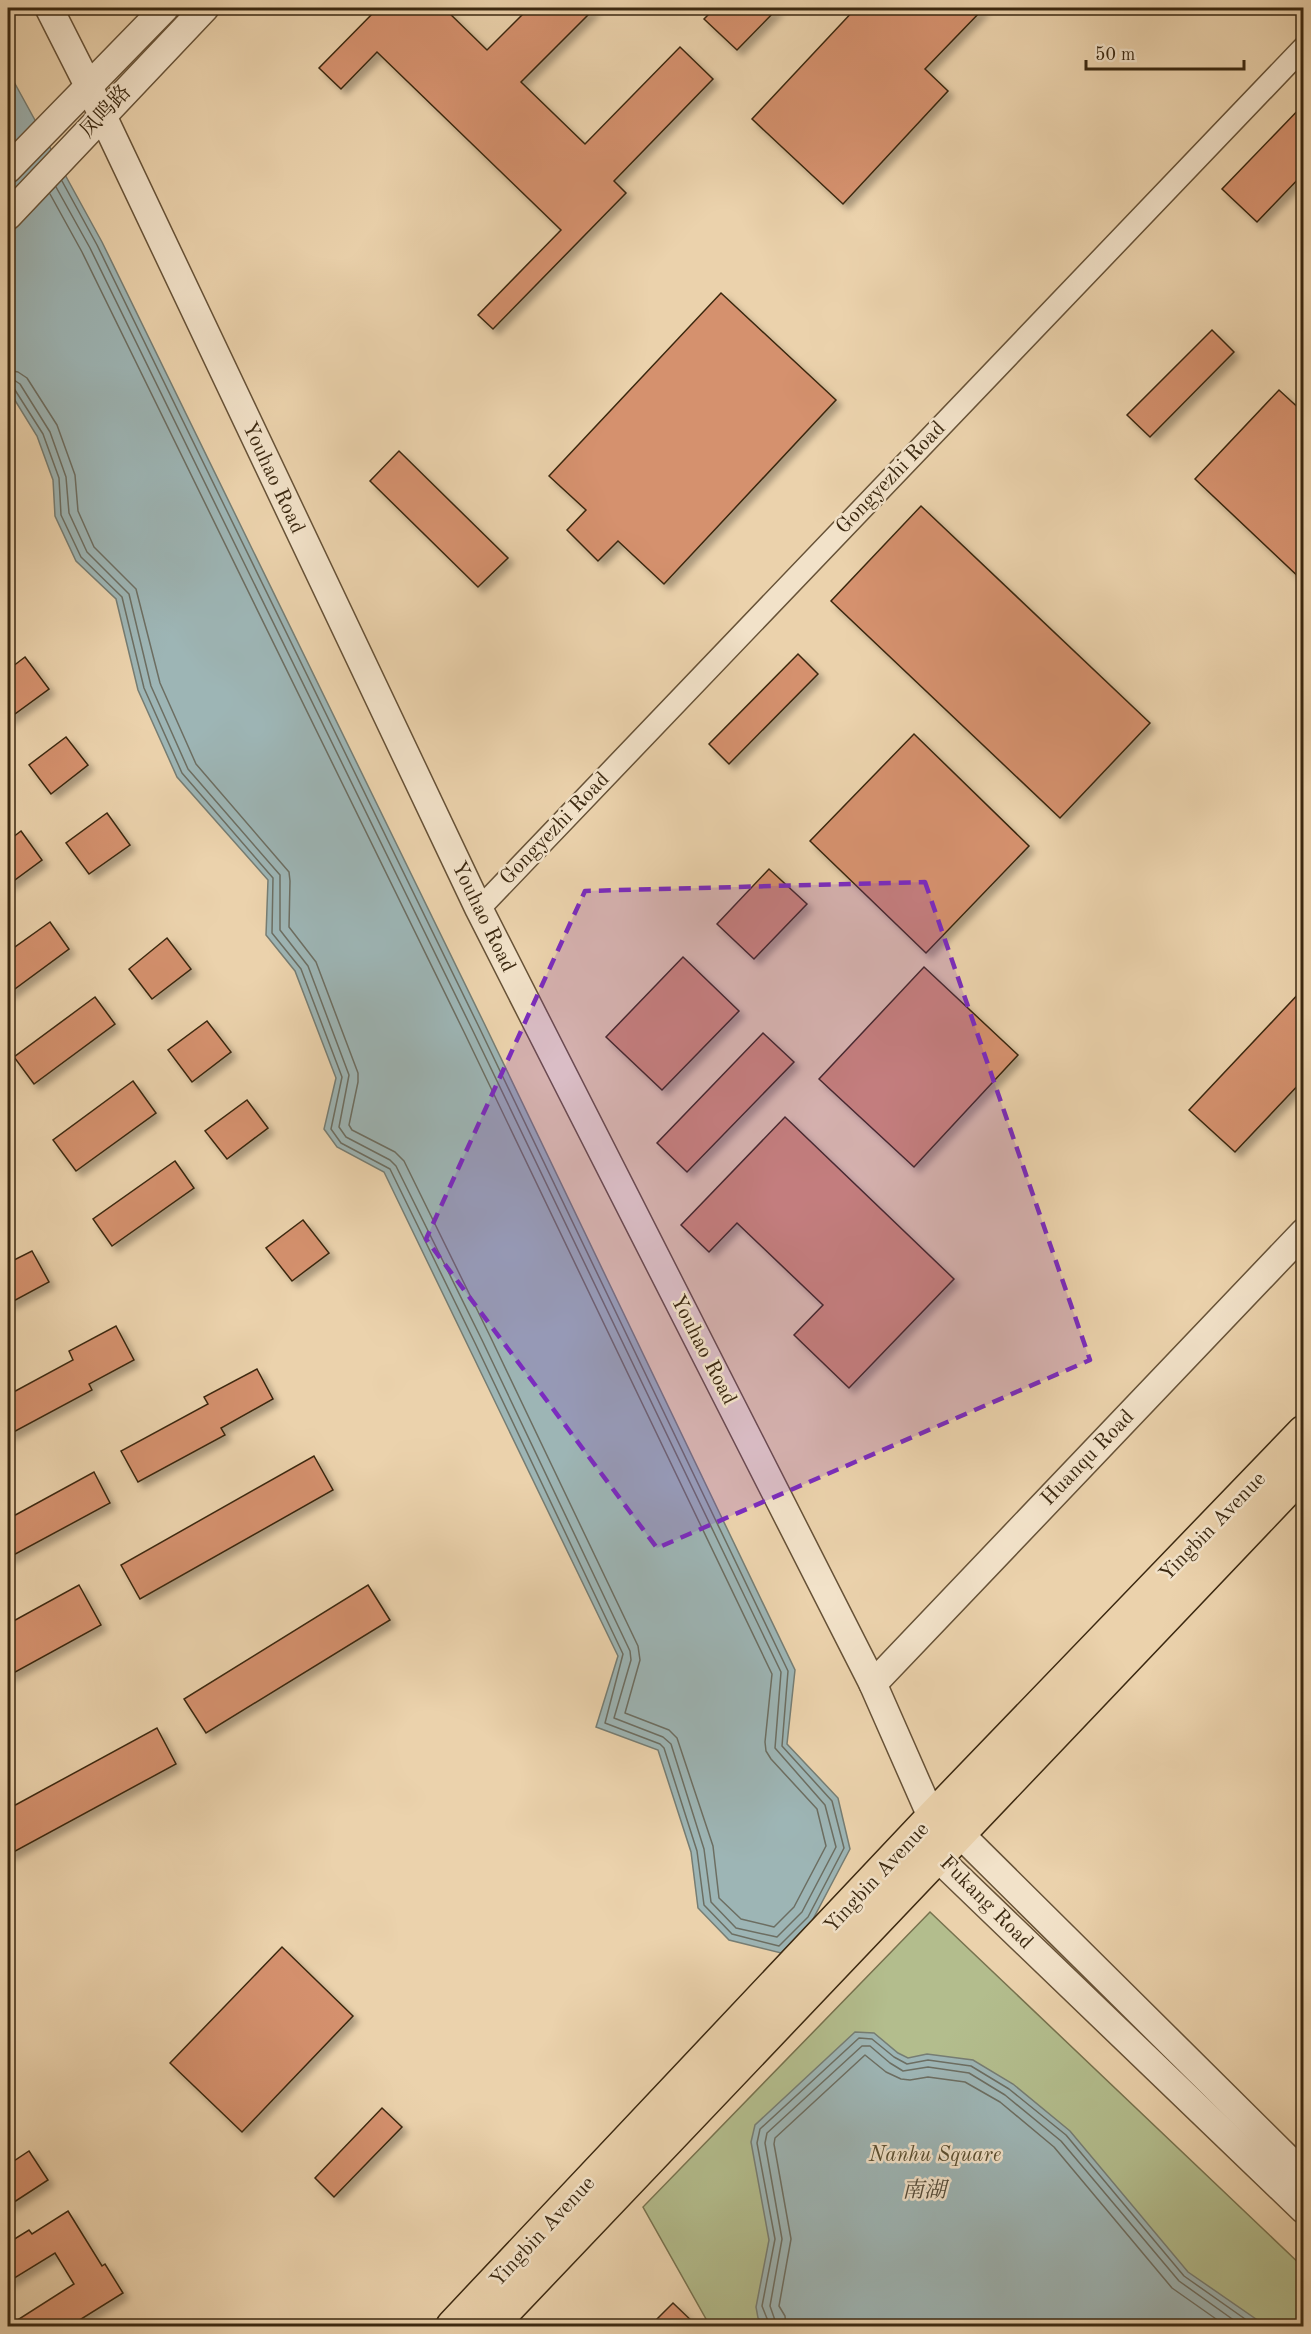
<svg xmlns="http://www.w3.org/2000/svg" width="1311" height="2334" font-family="'Old Standard TT','Noto Serif SC',serif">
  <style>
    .green { fill: #b3bd8d; stroke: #77724e; stroke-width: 1.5 }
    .water { fill: #9db5b5; stroke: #767d73; stroke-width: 1.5 }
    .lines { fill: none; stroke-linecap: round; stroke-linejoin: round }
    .shore { stroke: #6c6e62; stroke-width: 1.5 }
    .building { fill: #d5916e; stroke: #3b2810; stroke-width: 1.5; filter: url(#shadow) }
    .minor-casing { stroke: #675237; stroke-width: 24 }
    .tertiary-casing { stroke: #675237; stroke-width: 30 }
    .primary-casing { stroke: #3b2810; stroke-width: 36 }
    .minor { stroke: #f2e2c9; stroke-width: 21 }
    .tertiary { stroke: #f2e2c9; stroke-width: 27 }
    .primary { stroke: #ebd2ac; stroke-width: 33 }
    .marked { fill: #7b2cbf; fill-opacity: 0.2; stroke: #7b2cbf; stroke-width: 4.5; stroke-dasharray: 12 8; stroke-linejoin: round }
    .labels { text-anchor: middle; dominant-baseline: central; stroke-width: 5; stroke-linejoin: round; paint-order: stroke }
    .street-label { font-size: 21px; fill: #3b2810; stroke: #f2e2c9 }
    .park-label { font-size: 21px; font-style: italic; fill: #594d2f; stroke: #f2e2c9 }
    .water-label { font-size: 22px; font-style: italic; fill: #544b39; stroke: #f2e2c9 }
  </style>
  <defs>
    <filter id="shadow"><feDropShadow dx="5.5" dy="5.5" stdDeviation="3" flood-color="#0004"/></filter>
  </defs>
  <rect width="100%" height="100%" fill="#ebd2ac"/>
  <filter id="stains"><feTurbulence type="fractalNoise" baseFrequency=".00333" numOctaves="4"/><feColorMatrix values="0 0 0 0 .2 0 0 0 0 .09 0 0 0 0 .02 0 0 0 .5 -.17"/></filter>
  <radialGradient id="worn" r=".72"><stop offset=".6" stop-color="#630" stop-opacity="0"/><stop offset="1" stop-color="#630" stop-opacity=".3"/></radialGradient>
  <path class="green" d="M930,1912L1303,2267V2326H710L643,2207Z"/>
  <g class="water">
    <path d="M8,71L102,242L484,1023L795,1670L787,1744L838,1798L850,1849L812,1921L781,1953L729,1940L698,1908L691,1852L658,1750L596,1727L618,1656L384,1172L337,1147L324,1129L336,1078L295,971L266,935L268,880L177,777L138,690L116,599L76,561L55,516L53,480L37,436L8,389Z"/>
    <path d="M855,2032L874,2033L898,2053L908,2058L927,2054L973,2060L1013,2084L1070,2131L1188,2272L1266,2326H766L758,2318L756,2307L769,2240L751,2142L755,2125Z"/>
  </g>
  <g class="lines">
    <g class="shore">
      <path d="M8,370L18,372L27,378L57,425L75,475L78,511L94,547L136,589L160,683L196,764L289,872L290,881L289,927L316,962L358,1073V1082L349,1125L352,1130L395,1152L404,1161L490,1336L638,1646L640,1660L625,1713L669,1730L677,1738L713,1846L719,1898L741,1919L774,1927L794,1907L826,1846L817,1809L771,1759L766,1751L765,1742L772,1674L464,1032L82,252L50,194"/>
      <path d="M8,379L14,380L20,384L50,432L66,477L69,513L87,552L129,594L151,686L188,769L280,875V930L308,966L349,1075L339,1127L346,1137L390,1160L396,1166L482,1340L630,1651L631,1660L614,1718L663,1737L671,1744L704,1849L711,1902L736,1928L777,1937L802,1912L836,1847L825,1805L775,1748L781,1672L472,1029L90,248L56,187"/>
      <path d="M8,387L15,390L43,434L59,478L61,515L81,557L122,597L144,688L182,773L273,878L272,933L301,969L342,1077L331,1129L341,1143L390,1169L475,1343L623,1654L605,1723L660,1744L664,1748L697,1851L704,1905L732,1934L779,1946L808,1917L844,1848L832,1801L782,1746L788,1671L478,1025L97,245L62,181"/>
      <path d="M770,2326L762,2306L775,2239L757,2143L760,2129L859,2038L872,2039L894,2057L907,2064L928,2060L971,2066L1009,2089L1066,2135L1184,2276L1255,2326"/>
      <path d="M777,2326L770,2306L782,2239L765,2143L767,2133L862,2046H870L890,2063L903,2071L928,2067L969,2073L1005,2095L1061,2141L1179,2281L1242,2326"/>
      <path d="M786,2326L785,2316L779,2306L791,2239L774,2144L775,2138L865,2055L886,2072L901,2079L910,2080L928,2077L965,2082L1000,2102L1054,2147L1172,2288L1226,2326"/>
    </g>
  </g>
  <g class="building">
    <path d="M378,8H444L487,50L529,8H595L521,82L585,144L680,47L713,79L614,181L626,193L493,329L478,315L561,230L377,52L341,89L319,68Z"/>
    <path d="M715,8H778L737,50L704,19Z"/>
    <path d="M856,8H984L925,69L948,91L843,204L752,119Z"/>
    <path d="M1304,104V173L1257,222L1222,189Z"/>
    <path d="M721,293L836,400L664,584L618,541L598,561L567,530L586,510L549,476Z"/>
    <path d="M1212,330L1234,352L1150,437L1127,415Z"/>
    <path d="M1279,390L1304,413V582L1195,479Z"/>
    <path d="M399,451L508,558L478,587L370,481Z"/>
    <path d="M921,506L1150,723L1060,818L831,601Z"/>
    <path d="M798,654L818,674L729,764L709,744Z"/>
    <path d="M25,657L49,689L8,719V670Z"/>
    <path d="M914,734L1029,846L926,953L810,841Z"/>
    <path d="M66,737L88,765L51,794L29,765Z"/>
    <path d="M107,813L130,845L89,874L66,843Z"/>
    <path d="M21,831L42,860L8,885V841Z"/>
    <path d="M769,869L807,904L754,959L717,924Z"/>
    <path d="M50,922L69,949L8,994V952Z"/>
    <path d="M167,938L191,969L152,999L129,969Z"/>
    <path d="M683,957L739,1011L662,1090L606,1037Z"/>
    <path d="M924,967L1018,1055L914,1167L819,1079Z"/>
    <path d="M1304,988V1079L1235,1152L1189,1110Z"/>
    <path d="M95,997L115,1024L34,1084L14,1057Z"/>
    <path d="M207,1021L231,1052L192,1082L168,1050Z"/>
    <path d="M763,1033L794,1062L687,1172L657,1143Z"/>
    <path d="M133,1081L156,1113L76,1171L53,1140Z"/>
    <path d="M247,1100L268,1128L227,1159L205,1131Z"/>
    <path d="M785,1117L954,1279L849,1388L794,1335L823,1305L737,1223L709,1252L681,1225Z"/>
    <path d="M175,1161L194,1188L112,1246L93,1219Z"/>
    <path d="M303,1220L329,1253L292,1281L266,1248Z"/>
    <path d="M32,1251L49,1282L8,1304V1263Z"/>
    <path d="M116,1326L134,1360L89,1384L92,1390L8,1435V1395L73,1360L69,1351Z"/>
    <path d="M257,1369L273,1399L221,1428L225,1435L138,1482L121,1451L208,1404L204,1397Z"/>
    <path d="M314,1456L333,1490L140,1599L121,1565Z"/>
    <path d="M94,1472L110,1503L8,1558V1519Z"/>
    <path d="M79,1585L101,1625L8,1676V1624Z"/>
    <path d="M368,1585L390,1620L206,1733L184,1699Z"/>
    <path d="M157,1728L176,1764L8,1855V1809Z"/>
    <path d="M282,1947L353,2016L242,2132L170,2063Z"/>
    <path d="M382,2108L402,2127L334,2197L315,2178Z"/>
    <path d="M29,2151L48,2180L8,2206V2165Z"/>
    <path d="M68,2211L102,2266L105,2264L123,2293L70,2326H8L74,2284L55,2253L8,2282V2243L29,2230L32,2234Z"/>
    <path d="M673,2303L697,2326H650Z"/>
  </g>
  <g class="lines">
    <defs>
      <path id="minor" d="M479,909L1304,47"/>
      <g id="tertiary">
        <path d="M49,8L88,85L479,909L873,1684L932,1818L937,1857L1304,2210"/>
        <path d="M8,169L165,8"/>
        <path d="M8,216L205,8"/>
        <path d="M873,1684L1304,1232"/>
        <path d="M941,1823L959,1833L1304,2175"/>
      </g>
      <g id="primary">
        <path d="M453,2326L932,1818L1304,1432"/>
        <path d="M490,2326L1304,1471"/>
      </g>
    </defs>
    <use href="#minor" class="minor-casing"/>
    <use href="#tertiary" class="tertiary-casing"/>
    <use href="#primary" class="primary-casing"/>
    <use href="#minor" class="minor"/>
    <use href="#tertiary" class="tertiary"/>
    <use href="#primary" class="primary"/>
  </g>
  <path class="marked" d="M925,882L1090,1360L657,1548L426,1239L585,891Z"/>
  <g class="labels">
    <g class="street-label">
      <text transform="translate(106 112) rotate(-47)">凤鸣路</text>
      <text transform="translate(273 478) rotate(65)">Youhao Road</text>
      <text transform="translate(891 478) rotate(-46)">Gongyezhi Road</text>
      <text transform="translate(555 829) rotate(-46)">Gongyezhi Road</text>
      <text transform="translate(483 917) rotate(64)">Youhao Road</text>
      <text transform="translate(703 1350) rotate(63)">Youhao Road</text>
      <text transform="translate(1088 1458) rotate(-46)">Huanqu Road</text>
      <text transform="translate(1213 1527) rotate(-46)">Yingbin Avenue</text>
      <text transform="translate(877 1878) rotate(-47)">Yingbin Avenue</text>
      <text transform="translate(986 1903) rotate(45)">Fukang Road</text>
      <text transform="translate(543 2232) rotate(-47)">Yingbin Avenue</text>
    </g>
    <g class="park-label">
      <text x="935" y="2155">Nanhu Square</text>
    </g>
    <g class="water-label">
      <text x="924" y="2191">南湖</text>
    </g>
  </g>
  <rect width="1311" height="2334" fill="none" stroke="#ebd2ac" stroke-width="30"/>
  <rect x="9" y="9" width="1293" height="2316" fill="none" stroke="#3b2810" stroke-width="3"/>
  <rect x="15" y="15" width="1281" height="2304" fill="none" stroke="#3b2810" stroke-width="1.5"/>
  <path d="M1086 60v9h158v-9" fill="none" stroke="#3b2810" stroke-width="3"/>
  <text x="1095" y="60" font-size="18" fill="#3b2810" stroke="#f2e2c9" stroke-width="4.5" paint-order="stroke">50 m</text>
  <rect width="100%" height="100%" filter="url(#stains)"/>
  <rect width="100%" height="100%" fill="url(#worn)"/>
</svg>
